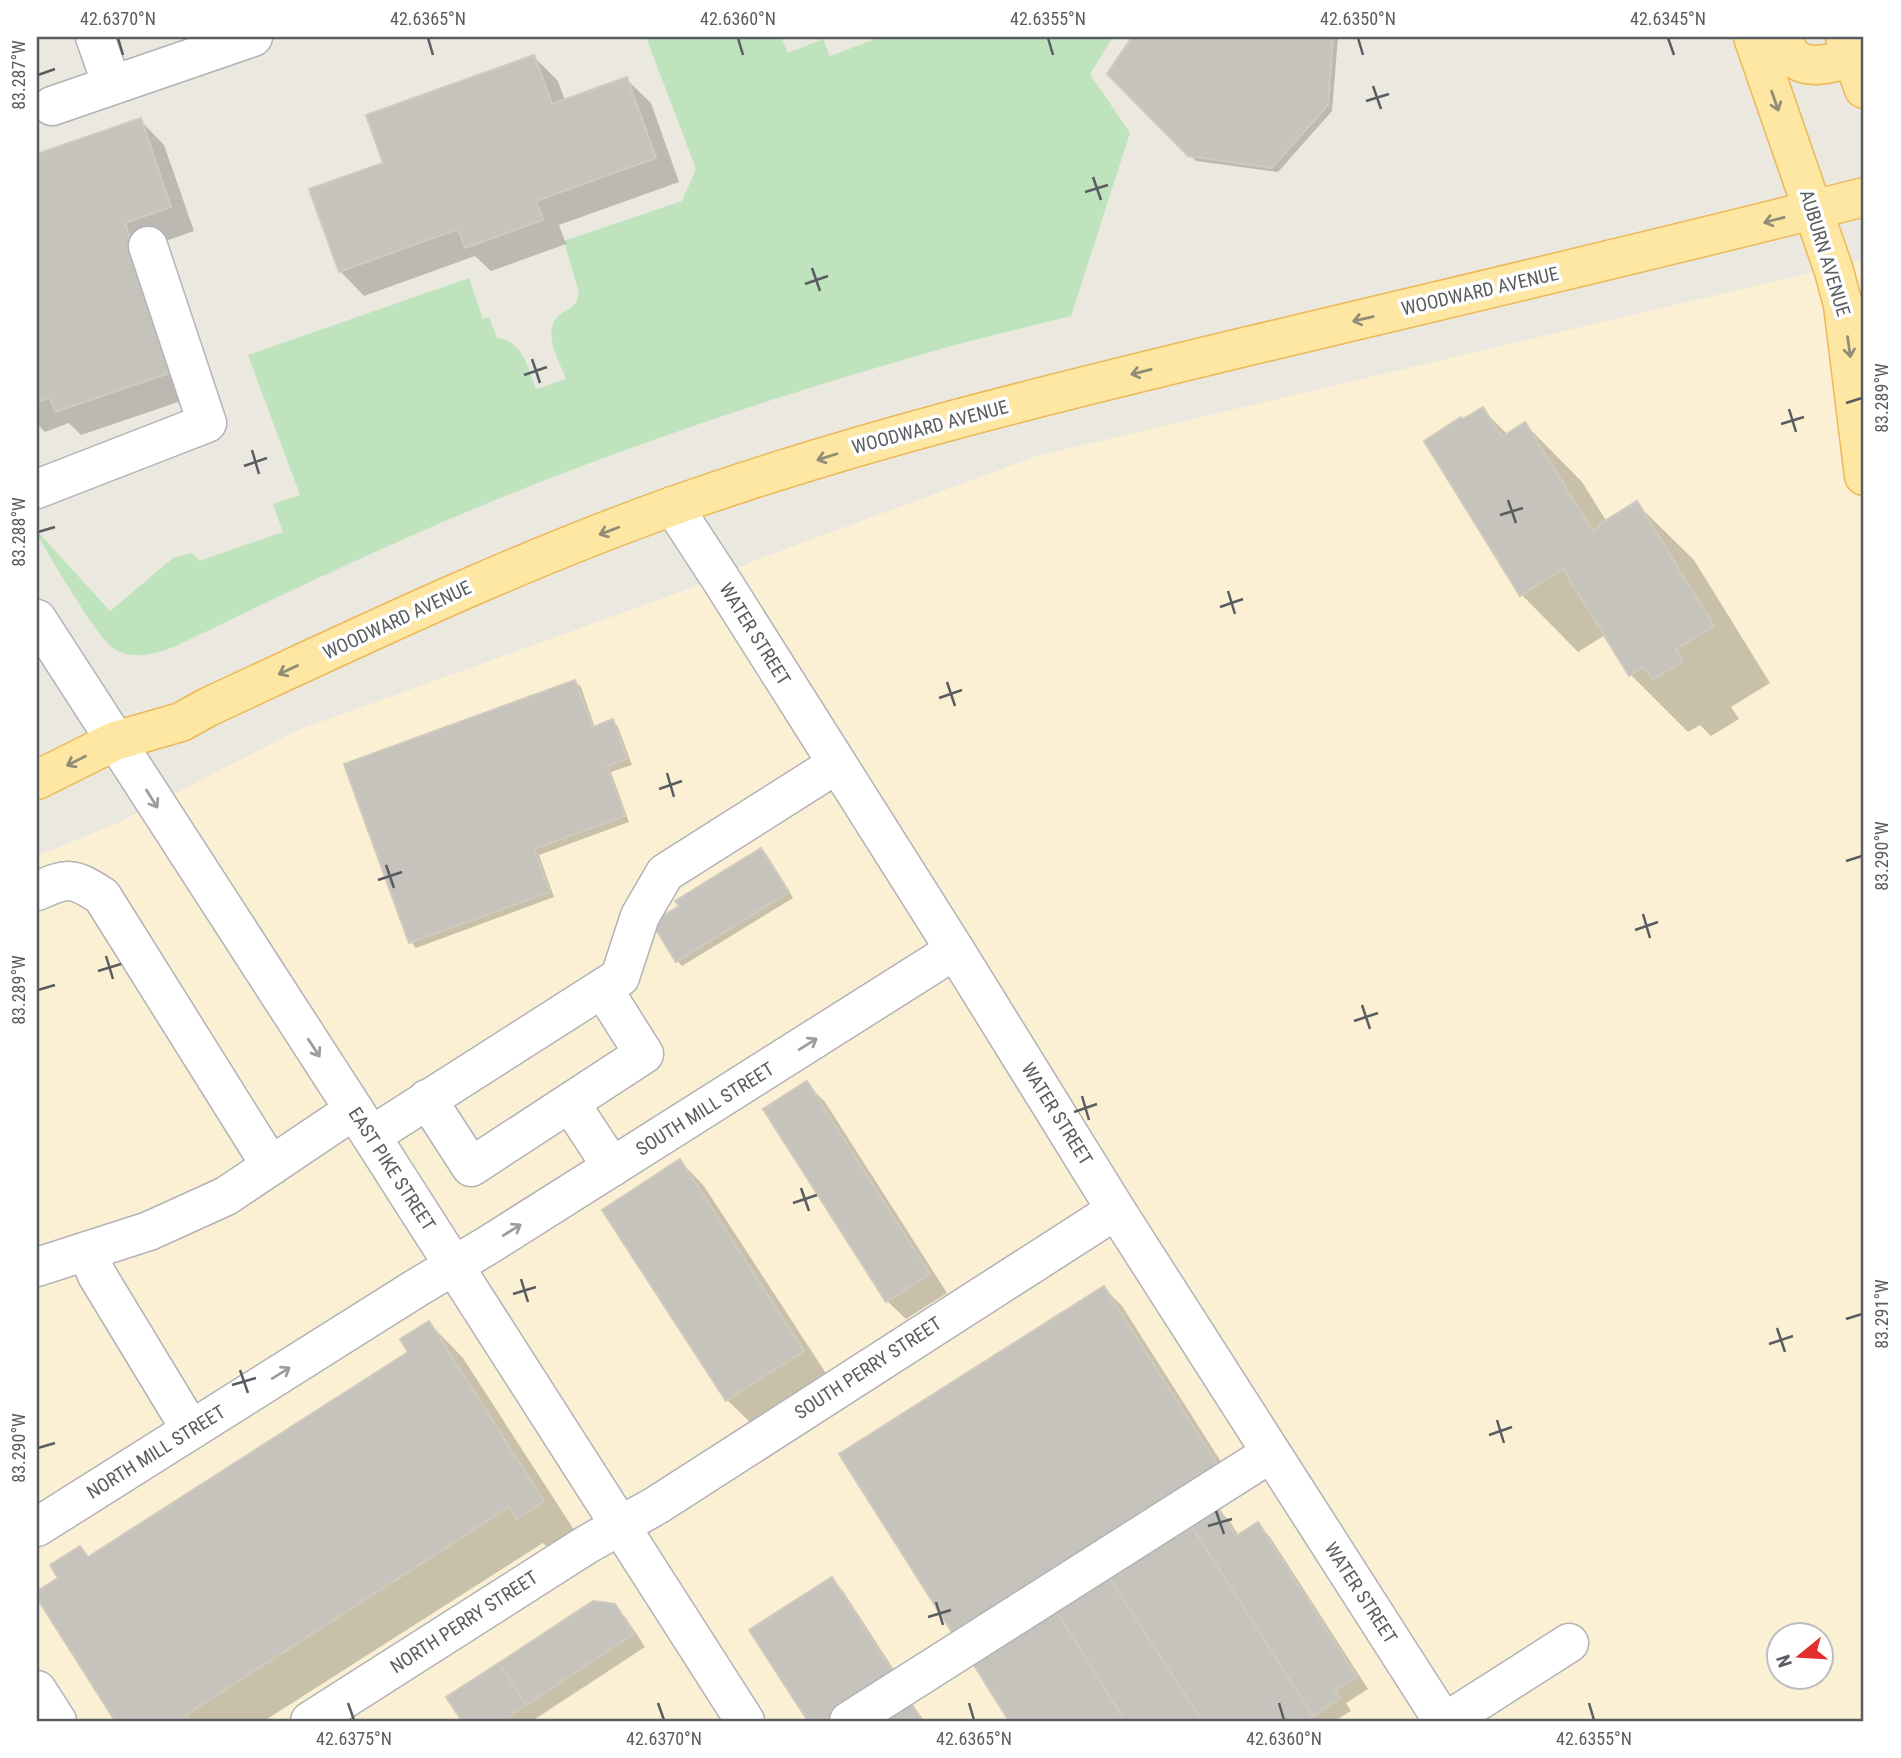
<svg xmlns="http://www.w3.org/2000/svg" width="1901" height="1758" font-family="'Roboto Condensed',sans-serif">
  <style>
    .commercial { fill: #fcf0d4; fill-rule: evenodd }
    .green { fill: #bfe3bc }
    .shadow { fill: #0003 }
    .building { fill: #c6c3bd; stroke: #d0c9be; stroke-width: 2 }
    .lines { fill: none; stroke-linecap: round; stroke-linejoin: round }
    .minor-casing { stroke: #b1b3b7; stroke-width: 41 }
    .major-casing { stroke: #edb857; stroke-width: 41 }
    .minor { stroke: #fff; stroke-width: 38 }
    .major { stroke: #fde7a3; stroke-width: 38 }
    .oneway { stroke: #928d78 }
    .oneway2 { stroke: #9b9ea0 }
    .ticks { fill: none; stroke: #595d61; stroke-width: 2.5 }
    .labels { text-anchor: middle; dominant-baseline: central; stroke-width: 7; stroke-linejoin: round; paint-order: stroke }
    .street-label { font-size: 19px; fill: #595d61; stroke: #fff }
    .neatline { fill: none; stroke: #595d61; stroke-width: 2.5 }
    .ticks-label { font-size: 18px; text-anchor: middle; fill: #595d61 }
  </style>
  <rect width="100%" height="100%" fill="#ebe8e0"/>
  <path class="commercial" d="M1864,260V1721H37V856L118,823L298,730L680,592L764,557L1037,456ZM1778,1636H1820V1678H1778Z"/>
  <path class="green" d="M646,37H781L788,53L823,39L830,56L873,40L872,37H1113L1090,74L1130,133L1071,316C1023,328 974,339 927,353C793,391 660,435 530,486C409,534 291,590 174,647C155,654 135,660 116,650C98,641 51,557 37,535V531L110,611L173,558L192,553L199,561L283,532L273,504L300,495L248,355L469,278L483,319L489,317L497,338C523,341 528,368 536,389L566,379C559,360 539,329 562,313C572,307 577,305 579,293L564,241L682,201L696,169Z"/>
  <g class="shadow">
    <path d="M1134,37H1338L1332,111L1278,172L1196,161L1109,73Z"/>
    <path d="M534,57L558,81L565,101L626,79L651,103L679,182L559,225L566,244L491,271L475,256L364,296L340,271L385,164Z"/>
    <path d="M140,120L164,145L194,231L148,247L199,395L81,435L69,423L45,432L37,424V156Z"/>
    <path d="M1482,409L1508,435L1525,424L1582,482L1607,522L1636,503L1694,560L1770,683L1731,707L1739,719L1711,736L1700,725L1688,732L1631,675L1605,635L1578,652L1521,594L1463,421Z"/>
    <path d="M575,682L581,687L595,728L613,721L618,727L632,765L611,772L629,822L539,855L554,897L416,948L411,942Z"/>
    <path d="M761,850L767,855L793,898L682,966L677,960Z"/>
    <path d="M807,1084L825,1102L947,1293L906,1319L887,1301Z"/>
    <path d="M680,1161L704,1186L827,1375L752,1424L727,1400L605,1210Z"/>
    <path d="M1104,1288L1122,1306L1237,1487L842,1455Z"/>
    <path d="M429,1323L463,1358L578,1536L553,1553L543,1543L264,1721H117L37,1593L60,1578L80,1548L90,1558L410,1352Z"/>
    <path d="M1217,1509L1229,1520L1239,1536L1258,1525L1270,1537L1368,1689L1346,1703L1351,1711L1334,1721H1012L974,1662Z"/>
    <path d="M831,1579L843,1591L905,1687L851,1721H810L751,1631Z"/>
    <path d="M614,1606L626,1618L645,1647L532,1721H464L449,1698Z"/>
    <path d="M908,1701L925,1721H877Z"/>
  </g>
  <g class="building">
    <path d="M1132,37H1333L1328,105L1272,168L1188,156L1107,74Z"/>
    <path d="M534,55L552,104L627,77L656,158L536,201L543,220L465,248L458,229L339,272L309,189L383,163L366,115Z"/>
    <path d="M141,118L171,207L125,223L176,371L55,412L50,398L37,402V154Z"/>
    <path d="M1483,407L1502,437L1525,422L1593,531L1599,527L1598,525L1637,501L1714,626L1676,649L1683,661L1653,680L1644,667L1629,676L1563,569L1520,596L1424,441L1461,417L1463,419Z"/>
    <path d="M575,680L593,727L613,719L627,759L607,766L625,816L534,849L550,892L409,943L344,764Z"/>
    <path d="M761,848L789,892L676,962L652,923L679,906L675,901Z"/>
    <path d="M807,1081L930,1274L886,1302L763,1109Z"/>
    <path d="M680,1159L804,1351L726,1401L602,1210Z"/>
    <path d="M1104,1286L1220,1468L955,1637L839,1454Z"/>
    <path d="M429,1321L544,1501L517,1519L509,1507L186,1715L190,1721H115L37,1598V1591L58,1578L50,1565L80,1546L88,1557L408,1352L400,1339Z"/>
    <path d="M1217,1506L1236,1536L1258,1522L1357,1677L1335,1690L1340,1698L1313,1716L1190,1524Z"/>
    <path d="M1190,1524L1313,1716L1305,1721H1202L1108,1576Z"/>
    <path d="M1108,1576L1202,1721H1125L1055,1609Z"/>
    <path d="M832,1577L894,1674L821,1721H808L749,1630Z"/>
    <path d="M593,1601L615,1604L634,1634L526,1705L499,1663Z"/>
    <path d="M1055,1609L1125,1721H1009L972,1662Z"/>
    <path d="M499,1663L526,1705L503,1721H462L446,1697Z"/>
    <path d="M908,1699L923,1721H874Z"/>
  </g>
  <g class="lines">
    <defs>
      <g id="minor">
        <path d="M95,37L112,85"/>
        <path d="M52,106L253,37"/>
        <path d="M37,489L207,423L148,246"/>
        <path d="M673,506L720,578L955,950L1116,1210L1443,1721"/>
        <path d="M37,619L371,1136L745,1721"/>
        <path d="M37,891C69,877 72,877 102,896L271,1166"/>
        <path d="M427,1099L471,1167L644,1054L603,989"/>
        <path d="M570,1103L612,1167"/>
        <path d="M371,1136L620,977L640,916L665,873L837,764"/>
        <path d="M87,1251L97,1275L191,1430"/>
        <path d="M37,1267L149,1231L226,1196L354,1110"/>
        <path d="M37,1527L418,1287L490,1244L955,950"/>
        <path d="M37,1690L57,1721"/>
        <path d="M310,1721L586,1545L657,1505L1116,1210"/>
        <path d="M849,1721L1271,1453"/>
        <path d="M1447,1721L1569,1643"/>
      </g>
      <g id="major">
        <path d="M1753,37L1834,271L1843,305L1864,476"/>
        <path d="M1783,37C1785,41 1787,49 1789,53C1804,73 1834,63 1853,57"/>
        <path d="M1845,37L1864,89"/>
        <path d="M37,780L115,741L181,722L208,707C361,636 513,563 673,506C862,439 1058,392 1253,345C1457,296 1661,249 1864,197"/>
      </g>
    </defs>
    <use href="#minor" class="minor-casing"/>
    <use href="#major" class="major-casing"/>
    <use href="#minor" class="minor"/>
    <use href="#major" class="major"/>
  </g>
  <defs><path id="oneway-shaft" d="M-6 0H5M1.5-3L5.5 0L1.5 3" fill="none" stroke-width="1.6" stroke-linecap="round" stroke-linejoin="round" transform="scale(1.75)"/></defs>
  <g class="oneway">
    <use href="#oneway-shaft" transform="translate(1775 101) rotate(71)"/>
    <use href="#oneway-shaft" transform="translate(1774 220) rotate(165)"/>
    <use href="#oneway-shaft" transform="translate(1363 319) rotate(167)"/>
    <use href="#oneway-shaft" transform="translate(1849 347) rotate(82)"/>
    <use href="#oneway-shaft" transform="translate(1141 372) rotate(166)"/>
    <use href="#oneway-shaft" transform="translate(827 457) rotate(162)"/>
    <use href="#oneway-shaft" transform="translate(609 531) rotate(159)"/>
    <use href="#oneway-shaft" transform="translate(288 670) rotate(155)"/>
    <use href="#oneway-shaft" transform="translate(76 761) rotate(153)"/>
  </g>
  <g class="oneway2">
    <use href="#oneway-shaft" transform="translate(152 799) rotate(58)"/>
    <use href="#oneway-shaft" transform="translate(808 1044) rotate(-32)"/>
    <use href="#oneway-shaft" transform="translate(314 1048) rotate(57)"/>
    <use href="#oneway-shaft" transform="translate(512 1230) rotate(-32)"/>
    <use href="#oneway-shaft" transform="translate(281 1373) rotate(-32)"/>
  </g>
  <path class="ticks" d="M118,38L123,55M428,38L433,55M738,38L743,55M1048,38L1053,55M1358,38L1363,55M1668,38L1674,55M38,75L55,69M1373,86L1381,109M1366,101L1389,94M1093,177L1101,200M1085,192L1108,185M812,268L820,291M805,284L828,276M532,359L540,383M524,375L547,367M1846,403L1862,398M1789,409L1796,432M1781,424L1804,417M252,450L259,474M244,466L267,458M1508,500L1516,523M1500,515L1523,508M38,532L55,527M1228,591L1235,614M1220,607L1243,599M947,682L955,706M939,698L962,690M667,773L674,797M659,789L682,781M1846,861L1862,856M386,865L394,888M378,880L402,872M1643,914L1650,938M1635,930L1658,922M106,956L113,979M98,971L121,964M38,990L55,985M1362,1005L1370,1029M1354,1021L1378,1013M1082,1096L1089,1120M1074,1112L1097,1104M801,1188L809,1211M793,1203L817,1195M521,1279L528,1302M513,1294L536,1287M1846,1319L1862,1314M1777,1328L1785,1352M1769,1344L1793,1336M240,1370L248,1393M232,1385L256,1378M1497,1420L1504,1443M1489,1435L1512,1427M38,1448L55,1443M1216,1511L1224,1534M1208,1526L1232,1519M936,1602L943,1625M928,1617L951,1610M348,1703L354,1720M658,1703L664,1720M969,1703L974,1720M1279,1703L1284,1720M1589,1703L1594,1720"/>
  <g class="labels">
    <g class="street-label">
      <text transform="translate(1825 253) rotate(73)">AUBURN AVENUE</text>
      <text transform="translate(1480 291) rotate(-13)">WOODWARD AVENUE</text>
      <text transform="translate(930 427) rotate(-15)">WOODWARD AVENUE</text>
      <text transform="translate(397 620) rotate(-25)">WOODWARD AVENUE</text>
      <text transform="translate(755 634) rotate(58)">WATER STREET</text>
      <text transform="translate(705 1109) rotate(-32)">SOUTH MILL STREET</text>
      <text transform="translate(1057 1114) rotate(58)">WATER STREET</text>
      <text transform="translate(392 1169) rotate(57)">EAST PIKE STREET</text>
      <text transform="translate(868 1368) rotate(-33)">SOUTH PERRY STREET</text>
      <text transform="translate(156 1452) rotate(-32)">NORTH MILL STREET</text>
      <text transform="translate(1361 1593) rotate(57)">WATER STREET</text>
      <text transform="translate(464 1622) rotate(-33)">NORTH PERRY STREET</text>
    </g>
  </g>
  <rect width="1901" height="1758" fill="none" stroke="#ffffff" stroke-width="77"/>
  <g transform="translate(1800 1656) rotate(252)"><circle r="33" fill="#ffffff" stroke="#bdbec0" stroke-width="2"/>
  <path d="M0-5L12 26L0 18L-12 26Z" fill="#e42e2d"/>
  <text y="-10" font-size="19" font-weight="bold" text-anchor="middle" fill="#595d61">N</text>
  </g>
  <rect x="38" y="38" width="1824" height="1682" class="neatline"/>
  <g class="ticks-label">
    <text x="118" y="25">42.6370°N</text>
    <text x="428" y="25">42.6365°N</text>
    <text x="738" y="25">42.6360°N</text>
    <text x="1048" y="25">42.6355°N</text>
    <text x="1358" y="25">42.6350°N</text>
    <text x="1668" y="25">42.6345°N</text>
    <text transform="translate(19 75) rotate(-90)" y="6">83.287°W</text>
    <text transform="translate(1882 398) rotate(-90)" y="6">83.289°W</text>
    <text transform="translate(19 532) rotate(-90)" y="6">83.288°W</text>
    <text transform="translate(1882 856) rotate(-90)" y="6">83.290°W</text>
    <text transform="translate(19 990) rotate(-90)" y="6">83.289°W</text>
    <text transform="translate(1882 1314) rotate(-90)" y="6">83.291°W</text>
    <text transform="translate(19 1448) rotate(-90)" y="6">83.290°W</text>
    <text x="354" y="1745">42.6375°N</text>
    <text x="664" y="1745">42.6370°N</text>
    <text x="974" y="1745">42.6365°N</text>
    <text x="1284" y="1745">42.6360°N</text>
    <text x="1594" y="1745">42.6355°N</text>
  </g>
</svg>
